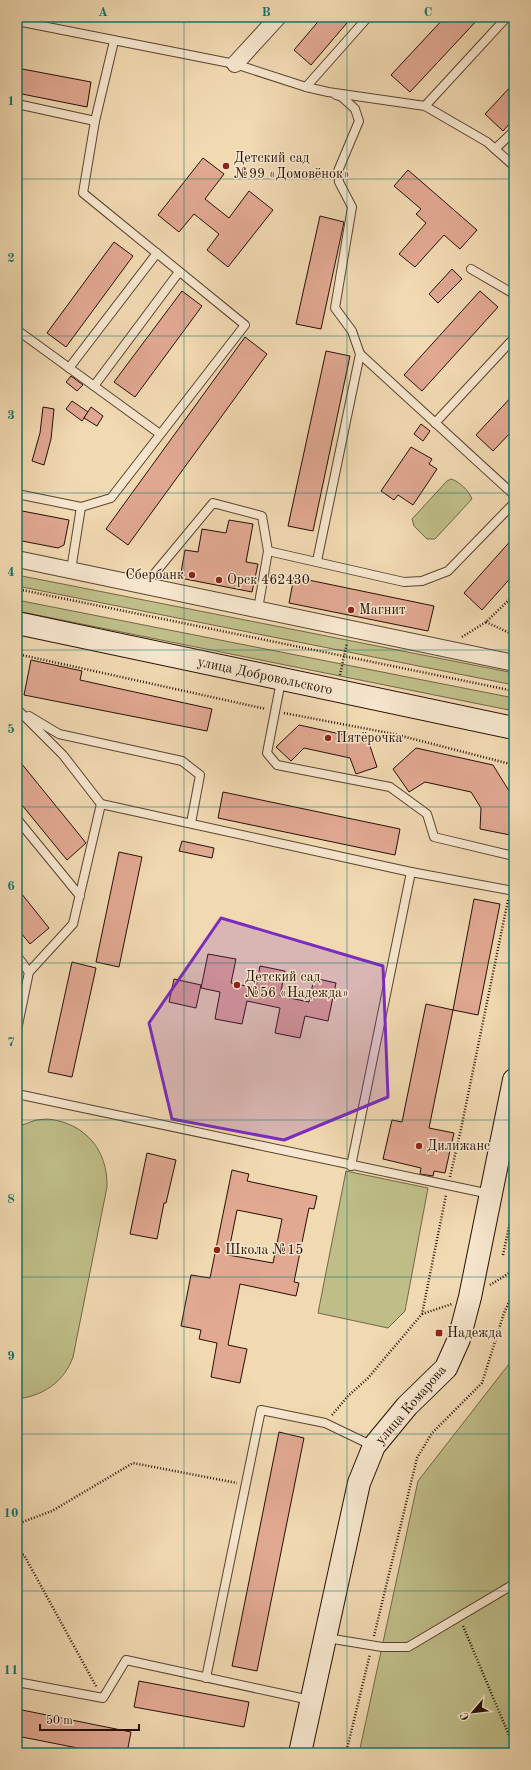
<svg xmlns="http://www.w3.org/2000/svg" width="531" height="1770" font-family="'Old Standard TT',serif">
  <style>
    .green { fill: #bfbe89; stroke: #736648 }
    .building { fill: #e1a892; stroke: #270f06; fill-rule: evenodd }
    .lines { fill: none; stroke-linecap: round; stroke-linejoin: round }
    .lane-casing { stroke: #5a4231; stroke-width: 10 }
    .street-casing { stroke: #5a4231; stroke-width: 18 }
    .secondary-casing { stroke: #270f06; stroke-width: 24 }
    .path { stroke: #270f06; stroke-width: 2.5; stroke-dasharray: 1 2; stroke-linecap: butt }
    .lane { stroke: #f6e6cd; stroke-width: 8 }
    .street { stroke: #f6e6cd; stroke-width: 16 }
    .secondary { stroke: #f6e6cd; stroke-width: 22 }
    .marked { fill: #7b2cbf; fill-opacity: 0.2; stroke: #7b2cbf; stroke-width: 3; stroke-linejoin: round }
    .grid { fill: none; stroke: #0f766e; stroke-width: 1; stroke-opacity: 0.55 }
    .poi-dot { fill: #8f2418; stroke: #f6e6cd; stroke-width: 1.5 }
    .labels { text-anchor: middle; dominant-baseline: central; stroke-width: 3; stroke-linejoin: round; paint-order: stroke }
    .poi-label { font-size: 14px; fill: #270f06; stroke: #f6e6cd; text-anchor: start }
    .street-label { font-size: 14px; fill: #270f06; stroke: #f6e6cd }
    .neatline { fill: none; stroke: #0f766e; stroke-width: 1.5 }
    .grid-label { font-size: 13px; text-anchor: middle; font-weight: bold; fill: #0f766e }
  </style>
  <rect width="100%" height="100%" fill="#f1d9b2"/>
  <filter id="stains"><feTurbulence type="fractalNoise" baseFrequency=".005" numOctaves="4"/><feColorMatrix values="0 0 0 0 .2 0 0 0 0 .09 0 0 0 0 .02 0 0 0 .5 -.17"/></filter>
  <radialGradient id="worn" r=".72"><stop offset=".6" stop-color="#630" stop-opacity="0"/><stop offset="1" stop-color="#630" stop-opacity=".3"/></radialGradient>
  <g class="green">
    <path d="M451,479C459,481 469,491 472,499L435,539H427L414,526L412,519L447,481Z"/>
    <path d="M17,575L514,673V685L17,586Z"/>
    <path d="M17,600L514,698V711L17,611Z"/>
    <path d="M48,1119C85,1123 108,1150 107,1187L73,1357C64,1382 43,1396 17,1399V1127L36,1120Z"/>
    <path d="M346,1171L428,1188L405,1311L388,1328L318,1313Z"/>
    <path d="M514,1339V1753H359L418,1481L509,1364Z"/>
  </g>
  <g class="building">
    <path d="M322,17H352L311,65L294,50Z"/>
    <path d="M445,17H480L410,92L391,75Z"/>
    <path d="M17,68L91,82L87,107L17,93Z"/>
    <path d="M514,83V119L503,131L485,114Z"/>
    <path d="M203,158L224,174L205,199L229,218L249,191L273,210L228,267L207,250L219,234L194,214L179,232L158,215Z"/>
    <path d="M408,170L477,230L460,249L444,235L415,267L399,254L426,223L416,214L421,209L394,186Z"/>
    <path d="M320,216L344,222L321,329L296,324Z"/>
    <path d="M114,242L133,256L66,347L47,333Z"/>
    <path d="M452,269L462,279L438,303L429,294Z"/>
    <path d="M182,291L202,306L135,397L114,382Z"/>
    <path d="M480,291L498,307L422,391L404,375Z"/>
    <path d="M245,337L267,354L128,545L106,529Z"/>
    <path d="M326,351L350,356L313,531L288,526Z"/>
    <path d="M71,376L83,385L77,391L66,382Z"/>
    <path d="M514,394V429L493,451L476,435Z"/>
    <path d="M72,401L88,412L82,421L66,409Z"/>
    <path d="M43,407L54,409L51,439L44,465L32,461L40,433Z"/>
    <path d="M91,407L103,416L97,426L84,418Z"/>
    <path d="M421,424L430,431L423,441L414,434Z"/>
    <path d="M411,447L432,459L429,464L437,469L413,505L398,495L394,500L381,491Z"/>
    <path d="M17,510L69,520L64,545L58,548L17,540Z"/>
    <path d="M229,520L253,524L246,562L258,564L252,592L180,578L185,550L198,552L202,529L226,533Z"/>
    <path d="M514,537V574L482,610L464,593Z"/>
    <path d="M294,577L434,606L428,631L289,603Z"/>
    <path d="M31,660L82,671L80,680L212,709L207,731L24,695Z"/>
    <path d="M299,725L368,740L377,767L356,774L350,758L304,748L291,761L276,747Z"/>
    <path d="M416,748L493,765L514,799V815L510,835L480,829L481,808L471,792L425,782L409,792L393,769Z"/>
    <path d="M17,758L86,843L67,860L17,799Z"/>
    <path d="M223,792L400,829L395,855L218,818Z"/>
    <path d="M182,841L214,848L212,858L179,851Z"/>
    <path d="M119,852L142,857L119,967L96,962Z"/>
    <path d="M17,888L49,928L30,944L17,928Z"/>
    <path d="M474,899L500,904L478,1015L453,1010Z"/>
    <path d="M208,954L236,959L231,983L256,988L260,966L285,971L280,996L309,1002L314,978L336,983L328,1021L305,1016L300,1038L275,1033L280,1008L247,1001L242,1024L215,1019L220,992L201,988Z"/>
    <path d="M72,962L96,968L72,1077L48,1072Z"/>
    <path d="M174,979L201,985L196,1008L169,1002Z"/>
    <path d="M426,1004L453,1010L429,1128L454,1133L445,1173L434,1171L433,1176L420,1174L421,1168L383,1159L392,1120L402,1122Z"/>
    <path d="M147,1153L176,1160L166,1203H164L157,1239L130,1234Z"/>
    <path d="M232,1170L249,1174L247,1181L317,1196L314,1209L309,1208L294,1282L299,1283L296,1296L240,1284L228,1345L247,1349L240,1383L211,1377L217,1343L199,1339L201,1330L181,1326L191,1275L210,1278ZM237,1210L282,1219L273,1263L228,1255Z"/>
    <path d="M279,1432L304,1438L257,1671L232,1666Z"/>
    <path d="M139,1681L249,1702L244,1727L134,1707Z"/>
    <path d="M17,1709L131,1732L127,1753H103L17,1736Z"/>
  </g>
  <g class="lines">
    <defs>
      <g id="lane">
        <path d="M17,21L235,64L306,87L328,92L425,106L487,142L514,166"/>
        <path d="M306,87L368,17"/>
        <path d="M17,104L95,121"/>
        <path d="M425,106L507,17"/>
        <path d="M495,149L514,131"/>
        <path d="M471,269L514,294"/>
        <path d="M17,330L160,434"/>
        <path d="M360,354L514,495"/>
        <path d="M69,368L157,253"/>
        <path d="M94,386L179,272"/>
        <path d="M435,423L514,338"/>
        <path d="M17,494L81,507L111,498L245,325L83,193L95,121L114,41"/>
        <path d="M268,551L404,582L422,581L448,571L514,503"/>
        <path d="M317,561L360,354L352,331L335,308L352,207L339,182L338,171L359,121L355,109L342,97L336,95"/>
        <path d="M71,570L81,507"/>
        <path d="M145,585L213,503L262,516L268,551L258,609"/>
        <path d="M281,681L267,753L277,765L390,787L427,814L434,837L514,856"/>
        <path d="M17,709L63,755L101,804L411,872L514,891"/>
        <path d="M29,716L59,734L182,761L200,775L191,823"/>
        <path d="M17,819L80,896"/>
        <path d="M17,956L29,972"/>
        <path d="M17,1030L29,972L73,924L101,804"/>
        <path d="M17,1094L490,1194"/>
        <path d="M351,1166L411,872"/>
        <path d="M327,1638L382,1647H408L514,1584"/>
        <path d="M206,1678L261,1410L325,1423L373,1446"/>
        <path d="M17,1682L103,1698L126,1660L310,1700"/>
      </g>
      <g id="street">
        <path d="M235,64L278,17"/>
        <path d="M17,559L514,663"/>
      </g>
      <g id="secondary">
        <path d="M17,623L514,728"/>
        <path d="M300,1753L359,1483L374,1446L407,1406L446,1368L459,1339L470,1297L514,1080"/>
      </g>
    </defs>
    <use href="#lane" class="lane-casing"/>
    <use href="#street" class="street-casing"/>
    <use href="#secondary" class="secondary-casing"/>
    <g class="path">
      <path d="M17,589L514,691"/>
      <path d="M486,622L514,635"/>
      <path d="M462,637L486,622L514,595"/>
      <path d="M17,654L266,709"/>
      <path d="M340,675L347,643"/>
      <path d="M284,713L394,734L514,765"/>
      <path d="M512,881L514,872"/>
      <path d="M450,1177L461,1129L508,900"/>
      <path d="M503,1255L514,1203"/>
      <path d="M490,1285L514,1270"/>
      <path d="M422,1314L452,1304"/>
      <path d="M332,1415L348,1396L368,1378L422,1314L446,1195"/>
      <path d="M17,1524L52,1511L133,1463L237,1483"/>
      <path d="M17,1553L24,1555L97,1688"/>
      <path d="M463,1626L514,1747"/>
      <path d="M374,1636L417,1458L432,1433L482,1383L504,1313L514,1291"/>
      <path d="M264,1753L284,1748"/>
      <path d="M346,1753L370,1654"/>
    </g>
    <use href="#lane" class="lane"/>
    <use href="#street" class="street"/>
    <use href="#secondary" class="secondary"/>
  </g>
  <path class="marked" d="M221,918L383,966L388,1097L284,1140L172,1119L149,1023Z"/>
  <path class="grid" d="M184,17V1753M347,17V1753M17,179H514M17,336H514M17,493H514M17,650H514M17,807H514M17,963H514M17,1120H514M17,1277H514M17,1434H514M17,1591H514"/>
  <g class="poi-dot">
    <circle cx="226" cy="166" r="4"/>
    <circle cx="192" cy="575" r="4"/>
    <circle cx="219" cy="580" r="4"/>
    <circle cx="351" cy="610" r="4"/>
    <circle cx="328" cy="738" r="4"/>
    <circle cx="237" cy="985" r="4"/>
    <circle cx="419" cy="1146" r="4"/>
    <circle cx="217" cy="1250" r="4"/>
    <rect x="435" y="1329" width="8" height="8" rx="2"/>
  </g>
  <g class="labels">
    <g class="poi-label">
      <text x="234" y="158">Детский сад<tspan x="234" dy="16">№99 «Домовёнок»</tspan></text>
      <text x="184" y="575" text-anchor="end">Сбербанк</text>
      <text x="227" y="580">Орск 462430</text>
      <text x="359" y="610">Магнит</text>
      <text x="336" y="738">Пятёрочка</text>
      <text x="245" y="977">Детский сад<tspan x="245" dy="16">№56 «Надежда»</tspan></text>
      <text x="427" y="1146">Дилижанс</text>
      <text x="225" y="1250">Школа №15</text>
      <text x="447" y="1333">Надежда</text>
    </g>
    <g class="street-label">
      <text transform="translate(265 676) rotate(12)">улица Добровольского</text>
      <text transform="translate(411 1405) rotate(-49)">улица Комарова</text>
    </g>
  </g>
  <rect width="531" height="1770" fill="none" stroke="#f1d9b2" stroke-width="44"/>
  <g transform="translate(473 1712) rotate(242)" stroke="#f6e6cd" stroke-width="3" paint-order="stroke">
  <path d="M0-3L7 15L0 10L-7 15Z" fill="#270f06"/>
  <text y="-6" font-size="11" font-weight="bold" text-anchor="middle" fill="#270f06">С</text>
  </g>
  <path d="M40 1724v6h99v-6" fill="none" stroke="#270f06" stroke-width="2"/>
  <text x="46" y="1724" font-size="12" fill="#270f06" stroke="#f6e6cd" stroke-width="3" paint-order="stroke">50 m</text>
  <rect x="22" y="22" width="487" height="1726" class="neatline"/>
  <g class="grid-label">
    <text x="103" y="16">A</text>
    <text x="266" y="16">B</text>
    <text x="428" y="16">C</text>
    <text x="11" y="105">1</text>
    <text x="11" y="262">2</text>
    <text x="11" y="419">3</text>
    <text x="11" y="576">4</text>
    <text x="11" y="733">5</text>
    <text x="11" y="890">6</text>
    <text x="11" y="1046">7</text>
    <text x="11" y="1203">8</text>
    <text x="11" y="1360">9</text>
    <text x="11" y="1517">10</text>
    <text x="11" y="1674">11</text>
  </g>
  <rect width="100%" height="100%" filter="url(#stains)"/>
  <rect width="100%" height="100%" fill="url(#worn)"/>
</svg>
